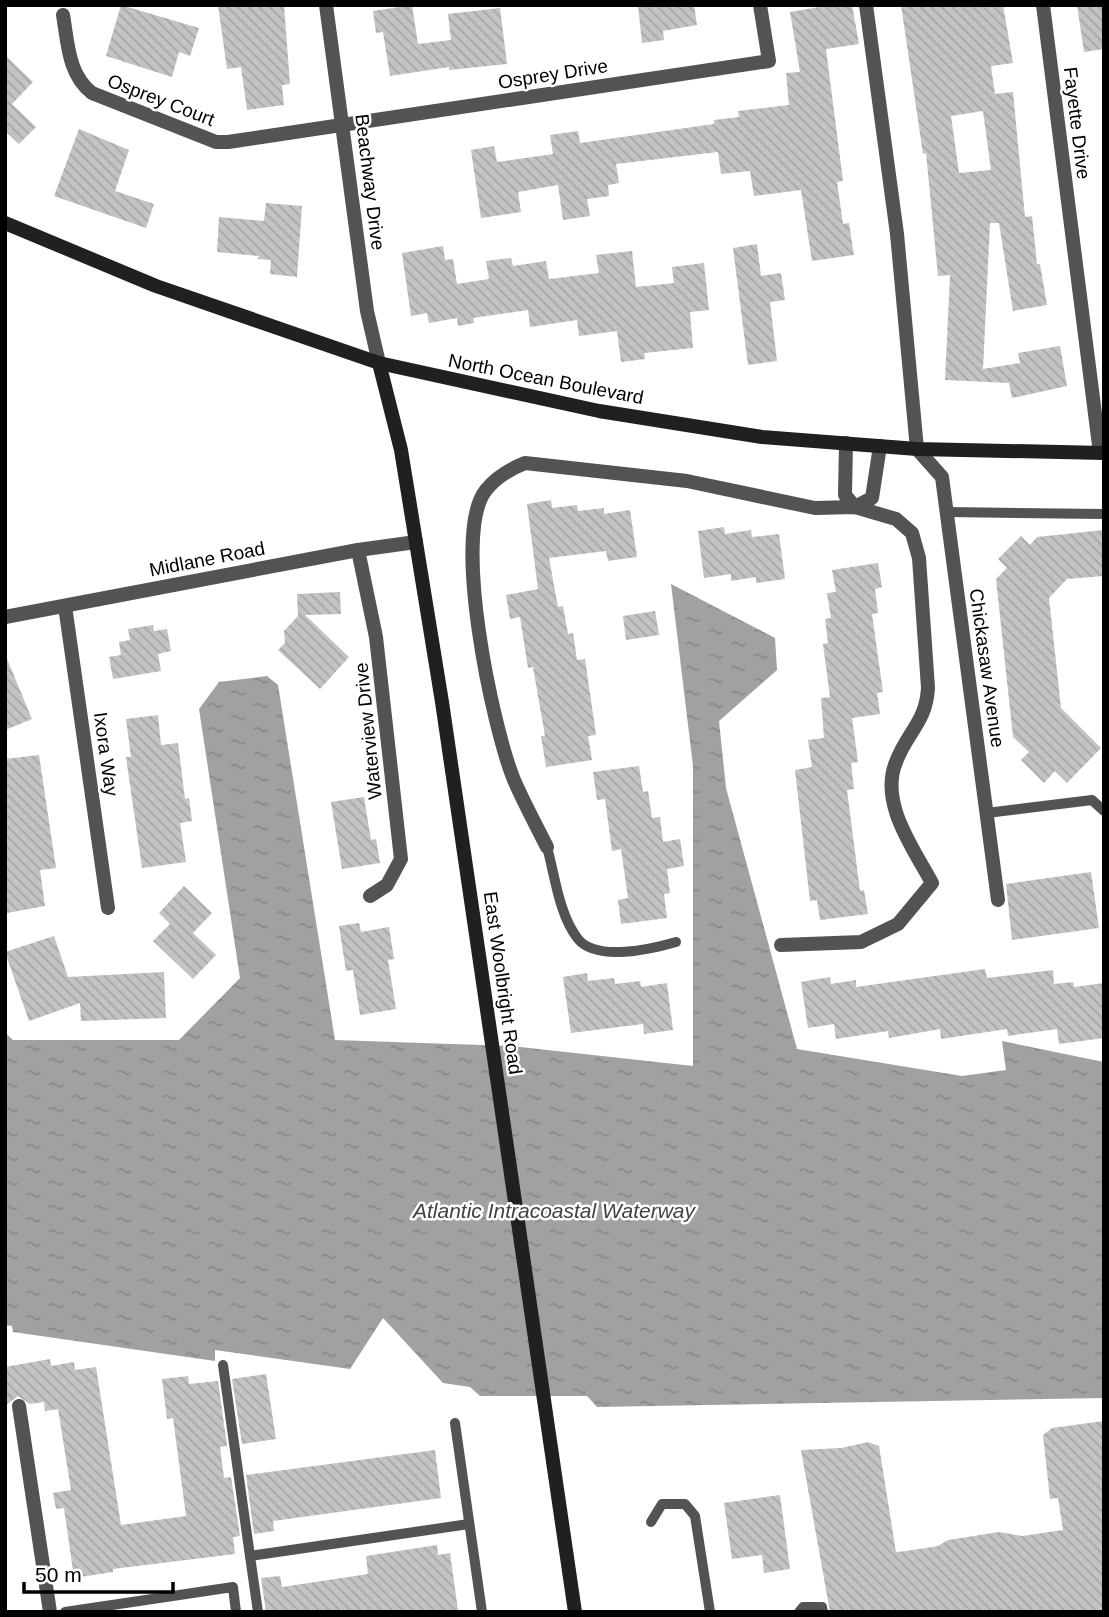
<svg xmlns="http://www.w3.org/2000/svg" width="1109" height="1617" font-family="Helvetica,sans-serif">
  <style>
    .water { fill: url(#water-ripples) }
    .building { fill: url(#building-back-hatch); fill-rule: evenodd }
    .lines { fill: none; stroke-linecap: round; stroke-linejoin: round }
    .lane { stroke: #535353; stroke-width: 10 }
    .street { stroke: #535353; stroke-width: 14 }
    .secondary { stroke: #202020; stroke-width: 14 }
    .labels { text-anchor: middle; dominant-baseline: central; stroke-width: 5; stroke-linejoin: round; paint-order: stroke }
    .street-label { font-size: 19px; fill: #000; stroke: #fff }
    .water-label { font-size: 21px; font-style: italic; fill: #424242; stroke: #fff }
  </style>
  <defs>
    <pattern id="water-ripples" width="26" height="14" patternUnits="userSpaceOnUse" patternTransform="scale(1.75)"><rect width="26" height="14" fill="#a1a1a1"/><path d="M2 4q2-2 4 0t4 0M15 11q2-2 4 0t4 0" fill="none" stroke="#898989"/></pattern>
    <pattern id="building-back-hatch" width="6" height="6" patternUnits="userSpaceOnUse" patternTransform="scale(1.75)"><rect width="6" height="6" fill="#c3c3c3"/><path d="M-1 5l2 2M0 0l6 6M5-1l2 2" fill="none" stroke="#a6a6a6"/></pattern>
  </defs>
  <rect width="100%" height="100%" fill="#fff"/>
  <path class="water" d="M671,584L775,638L777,670L719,721L726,788L797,1049L962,1076L1006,1070L1002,1041L1104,1062V1398L597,1407L587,1396H480L470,1387L443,1383L383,1318L350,1369L215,1350V1361L13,1332L12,1326L5,1325V1033L13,1040H179L240,978L199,709L219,682L267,676L278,685L335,1040L511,1046L693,1066V766Z"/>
  <g class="building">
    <path d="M121,5L199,28L190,56L179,52L172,77L106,56Z"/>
    <path d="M218,5H284L290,84L282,85L284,105L247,110L241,67L227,69Z"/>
    <path d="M412,5L418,44L451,40L448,14L500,8L507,64L449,70V67L390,76L383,32L376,33L373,11Z"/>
    <path d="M638,5H694L697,25L663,31L664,40L642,43Z"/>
    <path d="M831,5H852L859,44L826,49L843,181L837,182L843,224L849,223L854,255L812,261L801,190L754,196L750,171L721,174L718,152L616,164L619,183L608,185L609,196L587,199L590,216L563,220L558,185L518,192L521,212L481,218L471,150L494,146L497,162L553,154L550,135L578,131L580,143L714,124V120L739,117L738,111L789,105L786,73L800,72L790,12Z"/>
    <path d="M901,5H1003L1013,63L991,66L995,94L1013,92L1025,217L1032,216L1037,264H1040L1047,305L1013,311L999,223H990L983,369L1020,363L1018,353L1060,346L1067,386L1012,398L1009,383L945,380L950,275L938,276L926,153L923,154ZM983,111L991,170L959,173L951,116Z"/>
    <path d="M1077,5H1104V49L1084,52Z"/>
    <path d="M5,55L33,82L12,104L36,127L19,144L5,131Z"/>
    <path d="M79,129L129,150L115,191L154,204L146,228L54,196Z"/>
    <path d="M266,203L302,206L297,277L270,274L271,260L258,259L259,256L217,252L219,217L264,221Z"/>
    <path d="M757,244L761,276L781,273L785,300L770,302L777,361L748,365L733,248Z"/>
    <path d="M443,246L445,260L453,259L457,284L489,279L486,261L511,258L513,266L546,261L549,279L599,273L596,255L632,251L636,287L674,283L672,267L704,263L709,310L690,312L693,348L644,353L645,359L621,362L617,331L579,336L577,320L530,327L528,310L473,318L474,323L458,326L457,318L429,323L427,313L411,316L402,253Z"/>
    <path d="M551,500L552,508L577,505L578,511L604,508V514L630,510L637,557L608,561L606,551L549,558L558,607L563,606L568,634L573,633L577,660L585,659L596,735L588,736L592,760L546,767L541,736H545L533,667L528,668L520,617L510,619L506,595L538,589L527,504Z"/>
    <path d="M724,527L725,534L751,530L752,537L779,534L785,579L756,583V577L731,581V574L704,578L698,531Z"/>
    <path d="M1104,530V576L1067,579L1049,598L1061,708L1101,748L1067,783L1055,771L1044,783L1021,760L1029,752L1013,737L996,579L1007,568L998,559L1021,536L1030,545L1037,537Z"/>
    <path d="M878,563L882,587L875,589L878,613L872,614L883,692L877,693L880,714L852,718L858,762L851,763L854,789L847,790L860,891L864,890L868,914L820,920L817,900L810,901L795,770L812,767L808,740L824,738L821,698L830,697L823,644L828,643L825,619L831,618L827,593L836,592L832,570Z"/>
    <path d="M340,592L341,614L305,615L349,657L320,689L278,650L285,643L284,631L298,616L297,594Z"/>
    <path d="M655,611L659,635L626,640L623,616Z"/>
    <path d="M153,625L154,631L167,629L171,651L158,654L161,671L113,679L109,657L121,655L119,642L130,640L128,629Z"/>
    <path d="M5,654L32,719L5,730Z"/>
    <path d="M158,715L161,745L178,743L185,799L189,798L192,821L180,823L186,862L142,868L126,757H131L126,719Z"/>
    <path d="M39,755L56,868L40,870L45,906L7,913L5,759Z"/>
    <path d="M639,766L643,792L648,791L652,818L660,817L663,842L680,839L684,866L667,869L670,893L664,894L667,918L621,924L618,900L628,898L621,849L612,851L605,799L597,800L593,772Z"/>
    <path d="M364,797L371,840L376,839L380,863L342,869L331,802Z"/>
    <path d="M1091,872L1099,928L1012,940L1006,884Z"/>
    <path d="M184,886L212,913L193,933L216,955L193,979L153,941L170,924L159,913Z"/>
    <path d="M359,923L361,932L389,927L394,959L388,960L396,1009L360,1015L353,970L346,971L339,926Z"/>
    <path d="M54,936L68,977L164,972L166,1018L81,1021L80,1003L29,1021L5,952Z"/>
    <path d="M985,969L987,978L1053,970L1054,984L1073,982L1074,987L1104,983V1038L1059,1044L1057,1029L1008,1036L1007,1029L941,1039L940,1029L889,1038L888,1031L836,1039L834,1024L808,1028L801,982L830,977L831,984L856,980V987Z"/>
    <path d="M587,973L588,981L614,978L615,984L640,981L641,987L667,983L673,1030L644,1034L643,1024L571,1033L563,977Z"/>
    <path d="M50,1359L51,1366L74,1362L75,1370L96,1367L121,1525L186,1516L173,1418L167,1419L162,1379L188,1376L189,1384L218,1381L227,1446L220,1447L224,1478L231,1477L240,1536L233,1537L235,1554L113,1569V1572L74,1578L64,1508L56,1509L53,1493L71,1490L58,1409L45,1411L44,1402L30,1404L18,1396L5,1406V1367Z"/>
    <path d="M266,1374L276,1439L242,1444L232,1379Z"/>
    <path d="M1104,1421V1612H830L801,1450L841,1448L868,1442L879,1446L896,1552L906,1551L938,1546L948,1540L999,1532L1022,1536L1063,1530L1058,1498L1050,1499L1043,1435L1052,1428Z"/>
    <path d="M435,1450L441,1498L273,1521L274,1531L254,1534L246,1475Z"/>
    <path d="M780,1495L790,1569L764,1573L762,1555L732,1559L724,1503Z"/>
    <path d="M437,1545L438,1555L450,1553L458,1610L266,1612L261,1578L280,1576L282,1587L368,1574L366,1556Z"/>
  </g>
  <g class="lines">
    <g class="lane">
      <path d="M947,512L1104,514"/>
      <path d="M987,813L1092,800L1104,811"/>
      <path d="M547,847C555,876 559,915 578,939C597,962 652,949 676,942"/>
      <path d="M223,1365L250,1556"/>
      <path d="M455,1423L482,1612"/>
      <path d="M651,1522L662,1504H685L695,1516L710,1612"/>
      <path d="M65,1612L233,1587L236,1612"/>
      <path d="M258,1612L250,1556L469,1524"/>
      <path d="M799,1612L803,1607H822L823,1612"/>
    </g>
    <g class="street">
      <path d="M326,5L367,311L379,363"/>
      <path d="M866,5L897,234L917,449L942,477L998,900"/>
      <path d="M1043,5L1100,453"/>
      <path d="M63,15C68,44 68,74 92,93L216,142H228L769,61L760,5"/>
      <path d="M846,443L845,495L855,507L872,498L880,446"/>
      <path d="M358,550L376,637L401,859L387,885L370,896"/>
      <path d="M65,606L108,908"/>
      <path d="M5,617L358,550L416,542"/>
      <path d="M547,847C536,825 524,803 514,780C493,729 451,533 486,490C496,477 510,469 525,463L687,481L815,508L855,507L896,519L912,533L919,558L928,688C926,723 907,732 896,762C879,803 914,849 932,883L898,924L861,942L781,945"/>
      <path d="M19,1406L50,1612"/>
    </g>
    <g class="secondary">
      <path d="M5,223L156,286L379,363L599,411L762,437L917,449L1104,453"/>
      <path d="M379,363L401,450L442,702L575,1612"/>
    </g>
  </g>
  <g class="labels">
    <g class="street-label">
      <text transform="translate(553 74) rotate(-9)">Osprey Drive</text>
      <text transform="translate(161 100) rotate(21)">Osprey Court</text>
      <text transform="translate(1077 123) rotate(83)">Fayette Drive</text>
      <text transform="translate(370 182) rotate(83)">Beachway Drive</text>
      <text transform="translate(546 379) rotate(11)">North Ocean Boulevard</text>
      <text transform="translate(207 559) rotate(-11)">Midlane Road</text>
      <text transform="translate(987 668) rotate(82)">Chickasaw Avenue</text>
      <text transform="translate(368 731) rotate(-96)">Waterview Drive</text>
      <text transform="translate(106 754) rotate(82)">Ixora Way</text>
      <text transform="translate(503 983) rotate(82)">East Woolbright Road</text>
    </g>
    <g class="water-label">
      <text x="554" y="1210">Atlantic Intracoastal Waterway</text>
    </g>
  </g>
  <rect width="1109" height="1617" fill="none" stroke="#000000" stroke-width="14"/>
  <path d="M24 1582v10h149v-10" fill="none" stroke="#000000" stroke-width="3.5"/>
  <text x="35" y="1582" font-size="21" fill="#000000" stroke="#ffffff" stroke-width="5" paint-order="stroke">50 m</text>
</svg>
